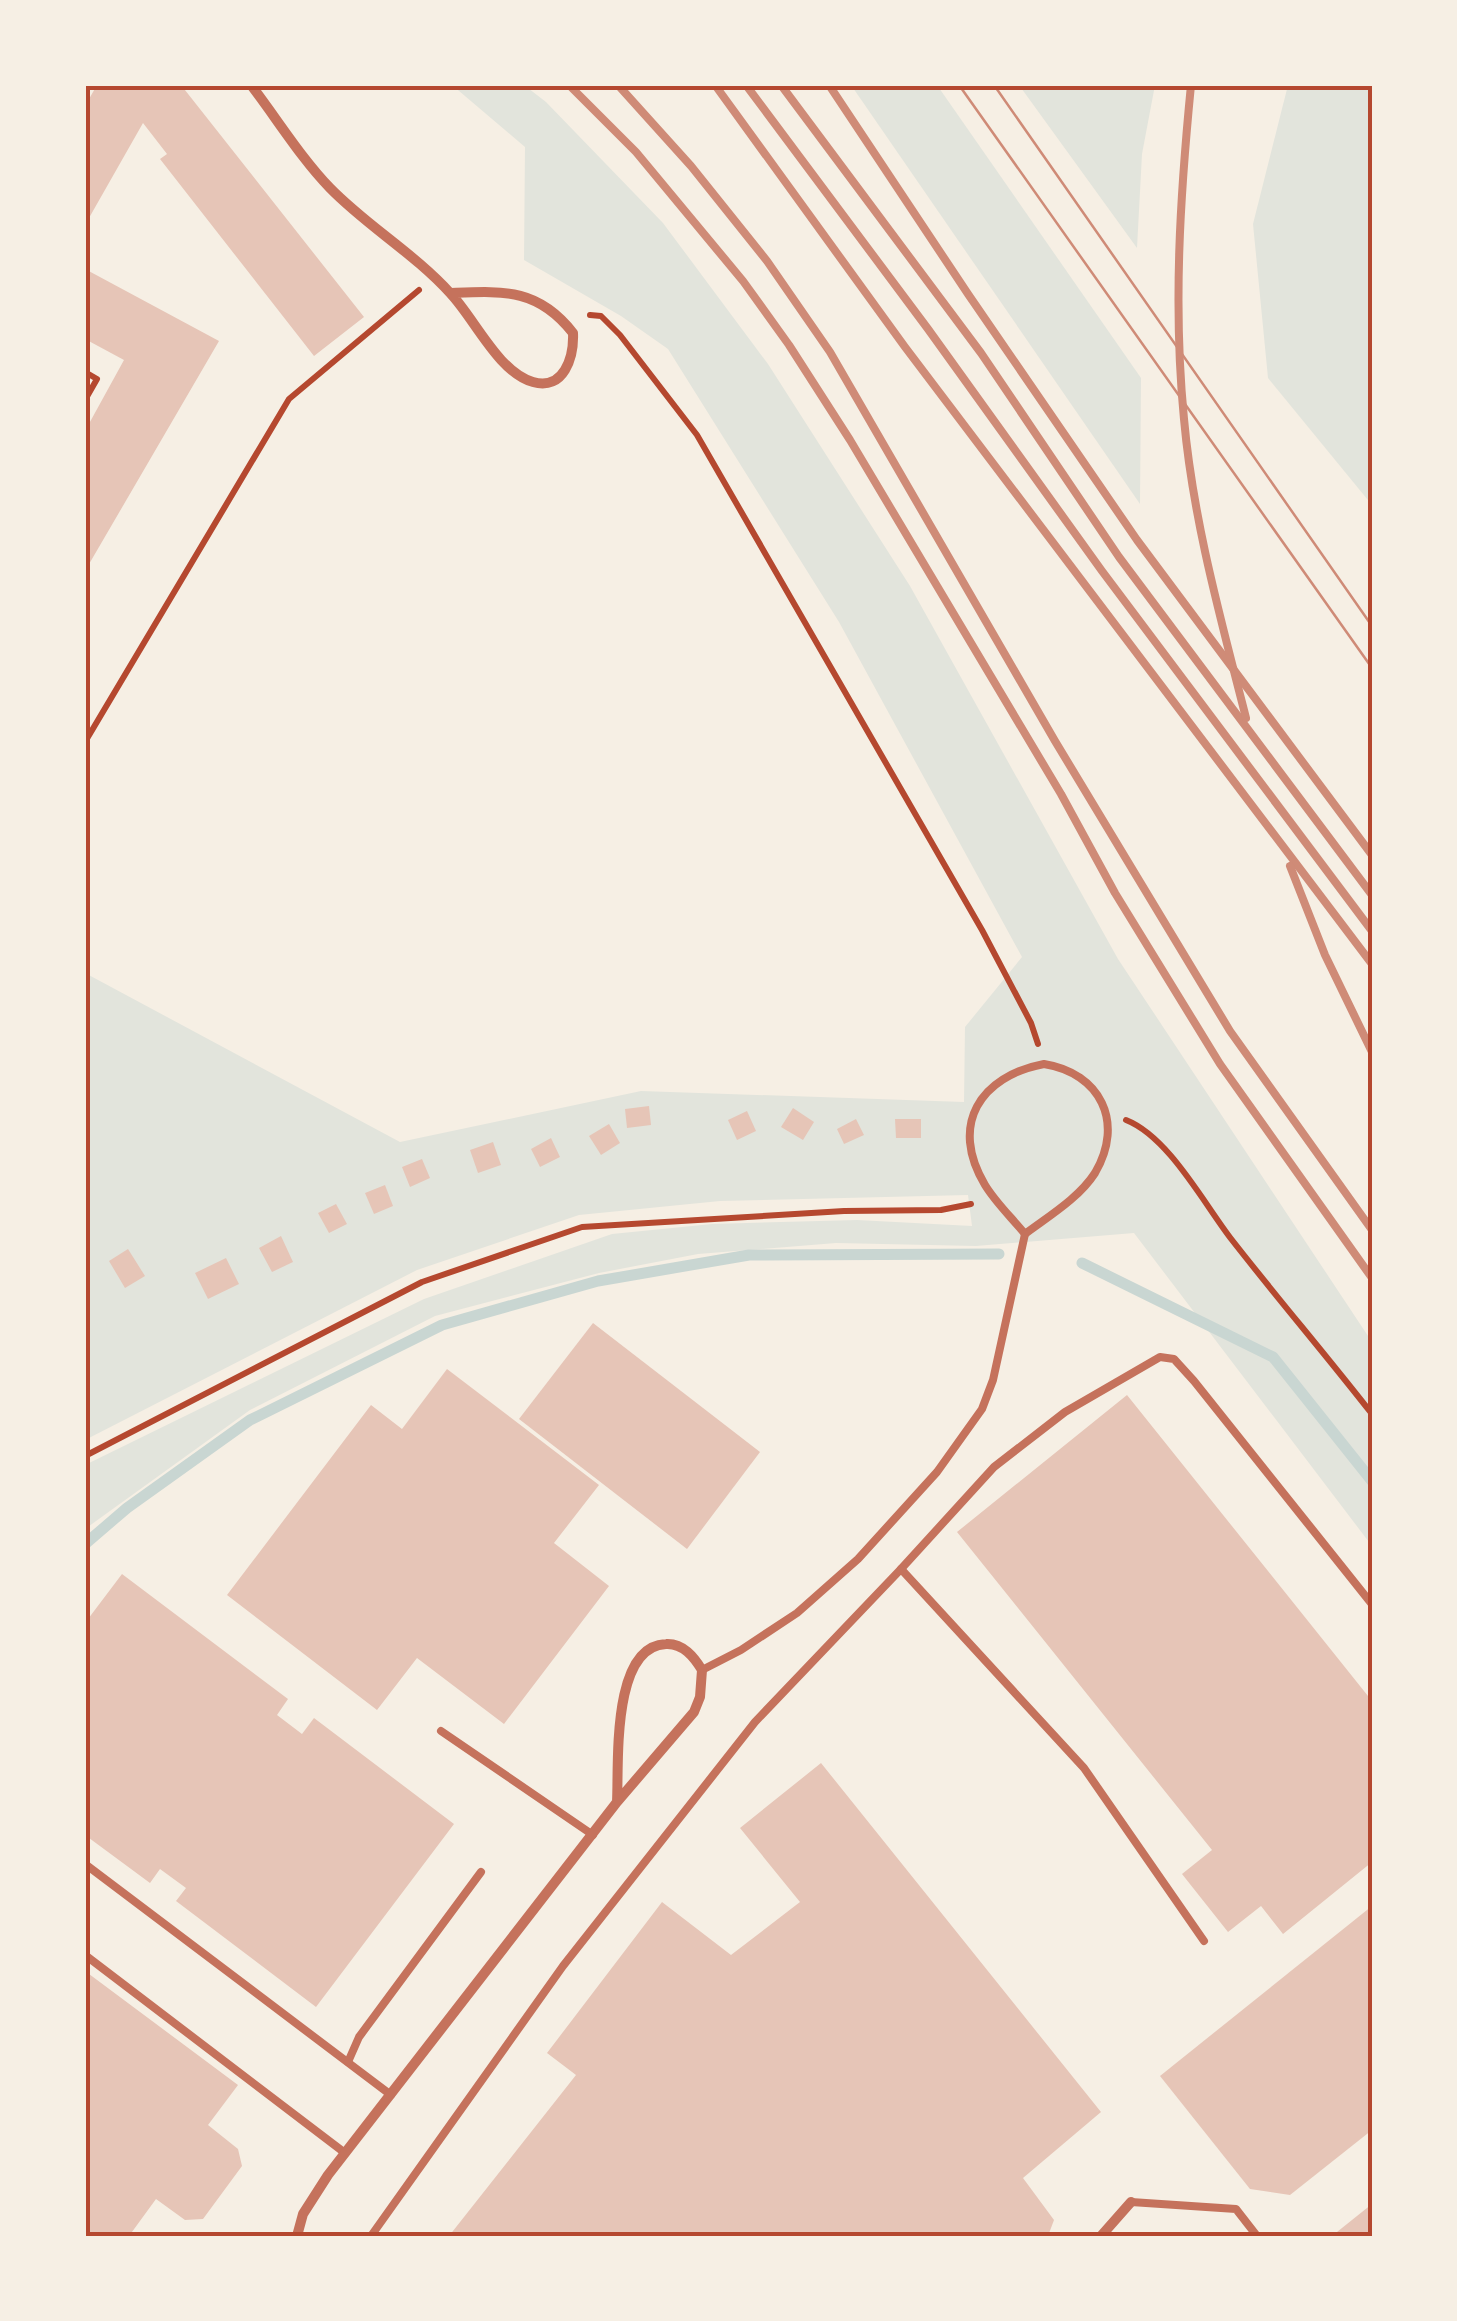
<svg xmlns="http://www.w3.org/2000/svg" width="1457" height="2321" font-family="'Exo 2',sans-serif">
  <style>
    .green { fill: #e2e4dc }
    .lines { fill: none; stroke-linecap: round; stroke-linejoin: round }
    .stream { stroke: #c9d6d2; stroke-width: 11 }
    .building { fill: #e6c5b7 }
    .path { stroke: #b5482f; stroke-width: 6 }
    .service { stroke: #c5725c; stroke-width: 8 }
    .minor { stroke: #c5725c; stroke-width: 10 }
    .tram { stroke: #cf8b77; stroke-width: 2.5 }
    .rail { stroke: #cf8b77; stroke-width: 8 }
    .neatline { fill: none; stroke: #b5482f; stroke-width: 4 }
  </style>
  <rect width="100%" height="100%" fill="#f6efe4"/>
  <g class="green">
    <path d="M452,85H524L546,102L663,223L768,364L910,586L1118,959L1372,1342V1546L1134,1233L976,1246L836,1243L698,1254L599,1273L435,1316L250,1410L85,1529V1465L424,1299L612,1234L712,1224L857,1220L972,1226L968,1195L720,1201L579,1215L417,1270L85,1440V973L400,1142L641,1091L964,1102L965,1027L1022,957L839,622L668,349L621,316L524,260L525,147Z"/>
    <path d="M851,85H937L1141,378L1140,504Z"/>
    <path d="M1019,85H1155L1142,154L1137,248Z"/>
    <path d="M1288,85H1372V505L1268,378L1253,224Z"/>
  </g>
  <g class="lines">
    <g class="stream">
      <path d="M1082,1263L1273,1357L1372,1481"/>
      <path d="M85,1544L127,1508L250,1420L442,1325L598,1281L749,1255L999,1254"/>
    </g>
  </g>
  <g class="building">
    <path d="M97,85H181L364,317L314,356L160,159L167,154L143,123L85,225V106Z"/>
    <path d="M85,269L219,341L85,571V431L124,360L85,339Z"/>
    <path d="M649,1106L651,1125L627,1128L625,1109Z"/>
    <path d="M793,1108L814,1122L803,1140L781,1127Z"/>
    <path d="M747,1111L756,1131L737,1140L728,1120Z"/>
    <path d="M856,1119L864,1135L844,1144L837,1129Z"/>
    <path d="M895,1119H921V1138H896Z"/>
    <path d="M609,1124L620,1143L601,1155L589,1136Z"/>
    <path d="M551,1138L560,1157L540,1167L531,1149Z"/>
    <path d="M493,1142L501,1165L478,1173L470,1150Z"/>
    <path d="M422,1159L430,1178L410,1187L402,1167Z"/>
    <path d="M385,1185L393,1206L374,1214L365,1193Z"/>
    <path d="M336,1204L347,1224L329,1233L318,1213Z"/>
    <path d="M281,1236L293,1262L272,1272L259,1248Z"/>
    <path d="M128,1249L145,1276L125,1288L109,1261Z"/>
    <path d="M226,1258L239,1284L208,1299L195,1273Z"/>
    <path d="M593,1323L760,1452L687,1549L519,1419Z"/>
    <path d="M447,1369L599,1485L554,1543L609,1586L504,1724L417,1658L377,1710L227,1595L371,1405L402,1429Z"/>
    <path d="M1127,1395L1372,1701V1862L1283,1934L1261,1906L1228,1932L1182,1874L1212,1850L957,1532Z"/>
    <path d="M122,1574L288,1699L277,1715L302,1734L314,1718L454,1824L316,2007L176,1901L186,1888L160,1869L150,1883L85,1835V1623Z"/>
    <path d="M821,1763L1101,2112L1023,2178L1054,2220L1048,2236H449L576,2075L547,2053L662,1902L731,1955L800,1902L740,1828Z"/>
    <path d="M1372,1906V2130L1290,2195L1250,2189L1160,2076Z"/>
    <path d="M85,1971L238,2085L208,2125L238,2149L242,2166L203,2219L185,2220L156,2199L129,2236L85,2234Z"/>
    <path d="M1372,2204V2236H1332Z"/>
  </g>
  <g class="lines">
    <g class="path">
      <path d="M85,92L89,85"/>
      <path d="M590,315L601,316L620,335L697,435L982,930L1031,1023L1038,1044"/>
      <path d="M85,372L97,379L85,400"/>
      <path d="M85,742L289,399L419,290"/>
      <path d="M1126,1120C1169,1137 1204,1204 1232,1240C1278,1299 1326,1355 1372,1414"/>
      <path d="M85,1456L422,1282L582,1227L844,1211L941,1210L971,1204"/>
    </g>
    <g class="service">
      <path d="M1044,1064C1100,1073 1125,1122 1095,1173C1079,1198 1049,1216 1025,1234C1012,1218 996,1203 985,1185C949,1125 980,1076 1044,1064Z"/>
      <path d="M901,1569L994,1467L1065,1412L1160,1357L1174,1359L1194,1381L1371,1603"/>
      <path d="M702,1670L741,1650L797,1613L858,1559L937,1472L982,1409L993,1380L1025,1234"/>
      <path d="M441,1731L593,1835"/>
      <path d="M85,1864L391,2095"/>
      <path d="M85,1955L345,2153"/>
      <path d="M348,2062L359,2037L481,1872"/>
      <path d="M1131,2202L1236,2209L1257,2236"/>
      <path d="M371,2236L563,1966L755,1722L901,1569L1084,1768L1204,1941"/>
    </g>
    <g class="minor">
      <path d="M251,85C277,119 301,158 330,188C367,226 415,254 451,294C474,318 499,373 533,382C564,391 574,357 573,333C538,288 503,291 451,293"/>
      <path d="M297,2236L303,2214L328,2175L617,1802L694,1712L700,1697L702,1670C694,1657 683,1643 666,1644C611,1646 619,1764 617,1802"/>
      <path d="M1101,2236L1131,2202"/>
    </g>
    <g class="tram">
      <path d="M959,85L1372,668"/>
      <path d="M994,85L1372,626"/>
    </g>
    <g class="rail">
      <path d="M569,85L636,152L743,281L789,345L850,440L1061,794L1115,893L1220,1064L1372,1278"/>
      <path d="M618,85L691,166L767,261L830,352L1055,741L1230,1031L1372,1230"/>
      <path d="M715,85L905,347L1372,964"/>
      <path d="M746,85L928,329L1102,571L1372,931"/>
      <path d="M781,85L981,353L1119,557L1372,895"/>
      <path d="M829,85L968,294L1137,540L1372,855"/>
      <path d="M1191,85C1180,197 1173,307 1184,419C1193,520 1221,620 1246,718"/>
      <path d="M1290,866L1325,955L1372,1052"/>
    </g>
  </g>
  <rect width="1457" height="2321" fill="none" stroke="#f6efe4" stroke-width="175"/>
  <rect x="88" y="88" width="1282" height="2146" class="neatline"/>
</svg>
